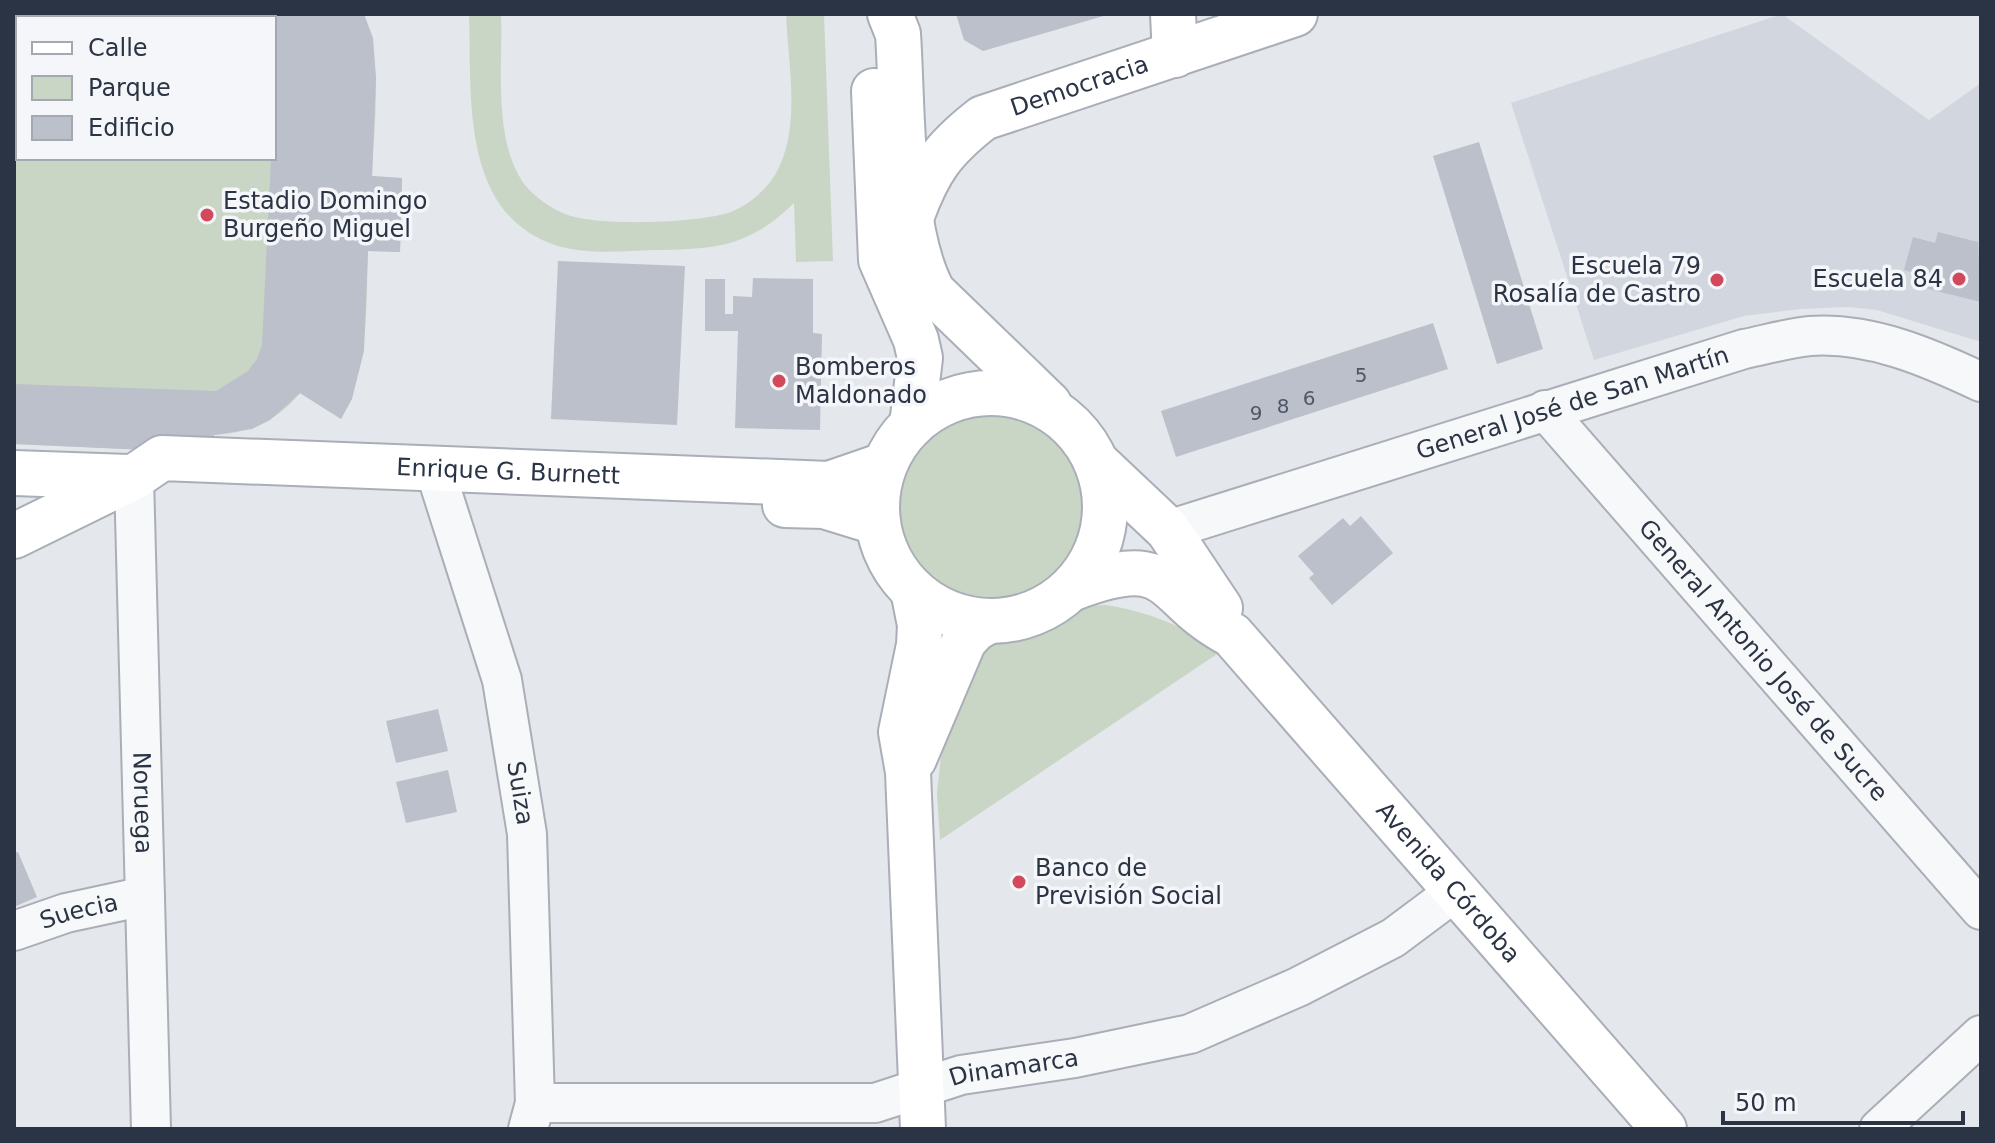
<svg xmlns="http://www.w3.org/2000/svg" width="1995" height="1143" font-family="'DejaVu Sans',sans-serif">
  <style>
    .built { fill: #d2d6de }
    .green { fill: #c9d6c5; fill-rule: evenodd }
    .building { fill: #bbc0ca }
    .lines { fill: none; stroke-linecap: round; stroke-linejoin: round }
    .street-casing { stroke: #a9aeb7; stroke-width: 42 }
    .secondary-casing { stroke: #a9aeb7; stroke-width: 48 }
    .street { stroke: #f7f8fa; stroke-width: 38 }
    .secondary { stroke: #fff; stroke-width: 44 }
    .poi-dot { fill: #d1495b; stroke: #f4f6f9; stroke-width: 3 }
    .labels { text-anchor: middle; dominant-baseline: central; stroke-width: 7; stroke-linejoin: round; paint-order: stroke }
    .number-label { font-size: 20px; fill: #4f5766 }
    .street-label { font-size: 24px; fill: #2b3445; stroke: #f4f6f9 }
    .poi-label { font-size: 24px; fill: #2b3445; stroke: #f4f6f9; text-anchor: start }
  </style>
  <rect width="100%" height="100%" fill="#e4e7ec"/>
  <path class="built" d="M1782,14L1929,120L1981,83V342L1877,310L1848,307L1800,309L1744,316L1594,360L1511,103Z"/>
  <g class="green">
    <path d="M14,14H364C383,66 374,122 372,176L402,178L400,252L368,251C366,309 369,367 341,419L300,393C277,421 250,433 214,435V453L14,444ZM18,18H274V158H18Z"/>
    <path d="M469,14H501C503,67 493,135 522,181C532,196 554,211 571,216C604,226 695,223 728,213C746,207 765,191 775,175C802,129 788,65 786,14H824L833,261L796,262L794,203C749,247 716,249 655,250C624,251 589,255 558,246C459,215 472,95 469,14Z"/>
    <circle cx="991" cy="507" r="114"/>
    <path d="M1105,605C1149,611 1185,628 1223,650L940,840L937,793L942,748L974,651L1003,633L1026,630L1071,607Z"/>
  </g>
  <g class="building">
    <path d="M251,14H364L373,38L376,78L372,176L402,178L400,252L368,251L364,351L352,399L341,419L300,393L270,420L252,429L214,435V453L14,444V384L216,391L248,371L257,359L262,345L271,158H274V18H256Z"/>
    <path d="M956,14H1107V15L983,51L964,40Z"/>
    <path d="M1479,142L1543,349L1497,364L1433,156Z"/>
    <path d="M1938,232L1978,242L1981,302L1924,288L1927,276L1904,270L1913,237L1935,243Z"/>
    <path d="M558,261L685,266L677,425L551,419Z"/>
    <path d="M753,278L813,279V333L822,334L820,430L735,428L738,331H705V279H725V314H733V296L752,297Z"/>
    <path d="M1433,323L1448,369L1176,457L1161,411Z"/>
    <path d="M1361,516L1393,553L1332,605L1309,578L1314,574L1298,556L1343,518L1350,526Z"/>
    <path d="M438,709L448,751L396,763L386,721Z"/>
    <path d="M448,770L457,812L406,823L396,782Z"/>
    <path d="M18,852L37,897L14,907V853Z"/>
  </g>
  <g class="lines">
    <defs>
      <g id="street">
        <path id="s1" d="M1545,410L1981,910"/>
        <path id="s2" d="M434,467L502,680L527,834L535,1103L528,1129"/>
        <path id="s3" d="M134,477L151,1129"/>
        <path id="s4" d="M1168,530L1744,349C1765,345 1788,338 1810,336C1870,332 1928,357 1981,382"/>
        <path id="s5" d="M14,931L66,913L145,896"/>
        <path id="s6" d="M535,1103H875L961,1075L1075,1058L1190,1034L1298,987L1393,938L1456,891"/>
        <path d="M1879,1129L1981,1035"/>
      </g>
      <g id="secondary">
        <path d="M890,14L898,34C903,107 899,230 933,292L1049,404"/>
        <path d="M1173,14L1175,55"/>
        <path d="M874,91L881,260L916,340L920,358L912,425"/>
        <path id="s7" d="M912,215C929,169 943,149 983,118L1295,14"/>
        <circle cx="991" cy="507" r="114"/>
        <path d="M1097,463L1168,530L1220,608"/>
        <path d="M14,473L129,477"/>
        <path d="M785,505L824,506L876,522"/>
        <path id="s8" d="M14,536L134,477L162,458L829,484L884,465"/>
        <path id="s9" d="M1071,589C1178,548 1157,596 1232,635L1664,1129"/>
        <path d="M913,590L920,625L919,645L901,732L908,772L923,1129"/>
        <path d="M914,759L964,641L975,629L989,621"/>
      </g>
    </defs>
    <use href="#street" class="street-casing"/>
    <use href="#secondary" class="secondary-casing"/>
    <use href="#street" class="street"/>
    <use href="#secondary" class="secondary"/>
  </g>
  <g class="poi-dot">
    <circle cx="207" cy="215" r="8"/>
    <circle cx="1959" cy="279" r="8"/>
    <circle cx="1717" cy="280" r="8"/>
    <circle cx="779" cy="381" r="8"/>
    <circle cx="1019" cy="882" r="8"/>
  </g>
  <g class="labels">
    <g class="number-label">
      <text x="1361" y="375">5</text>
      <text x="1309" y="398">6</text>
      <text x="1283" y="406">8</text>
      <text x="1256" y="413">9</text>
    </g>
    <g class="street-label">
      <text stroke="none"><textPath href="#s7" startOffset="224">Democracia</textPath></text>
      <text stroke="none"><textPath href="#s4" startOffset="424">General José de San Martín</textPath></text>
      <text stroke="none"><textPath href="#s8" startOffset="514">Enrique G. Burnett</textPath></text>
      <text stroke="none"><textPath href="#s1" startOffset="332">General Antonio José de Sucre</textPath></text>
      <text stroke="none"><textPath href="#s2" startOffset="338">Suiza</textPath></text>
      <text stroke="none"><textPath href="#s3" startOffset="326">Noruega</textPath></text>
      <text stroke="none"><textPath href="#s9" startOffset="512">Avenida Córdoba</textPath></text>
      <text stroke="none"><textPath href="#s5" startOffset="68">Suecia</textPath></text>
      <text stroke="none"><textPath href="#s6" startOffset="484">Dinamarca</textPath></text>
    </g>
    <g class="poi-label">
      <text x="223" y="201">Estadio Domingo<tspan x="223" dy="28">Burgeño Miguel</tspan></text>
      <text x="1701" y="266" text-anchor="end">Escuela 79<tspan x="1701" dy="28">Rosalía de Castro</tspan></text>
      <text x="1943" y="279" text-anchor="end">Escuela 84</text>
      <text x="795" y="367">Bomberos<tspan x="795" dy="28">Maldonado</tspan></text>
      <text x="1035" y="868">Banco de<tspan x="1035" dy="28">Previsión Social</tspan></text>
    </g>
  </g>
  <rect width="1995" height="1143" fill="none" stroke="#2b3445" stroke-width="32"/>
  <rect x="16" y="16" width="260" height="144" fill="#f4f6f9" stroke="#a4a8b1" stroke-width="2"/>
  <rect x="32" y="42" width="40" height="12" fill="#ffffff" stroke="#a4a8b1" stroke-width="2"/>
  <text x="88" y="56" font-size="24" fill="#2b3445">Calle</text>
  <rect x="32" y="76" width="40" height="24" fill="#c9d6c5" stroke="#a4a8b1" stroke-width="2"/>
  <text x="88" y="96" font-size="24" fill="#2b3445">Parque</text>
  <rect x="32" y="116" width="40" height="24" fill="#bbc0ca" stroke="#a4a8b1" stroke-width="2"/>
  <text x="88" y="136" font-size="24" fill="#2b3445">Edificio</text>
  <path d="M1723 1111v12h240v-12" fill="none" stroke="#2b3445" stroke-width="4"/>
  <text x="1735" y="1111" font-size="24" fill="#2b3445" stroke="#f4f6f9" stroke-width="6" paint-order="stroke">50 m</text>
</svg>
